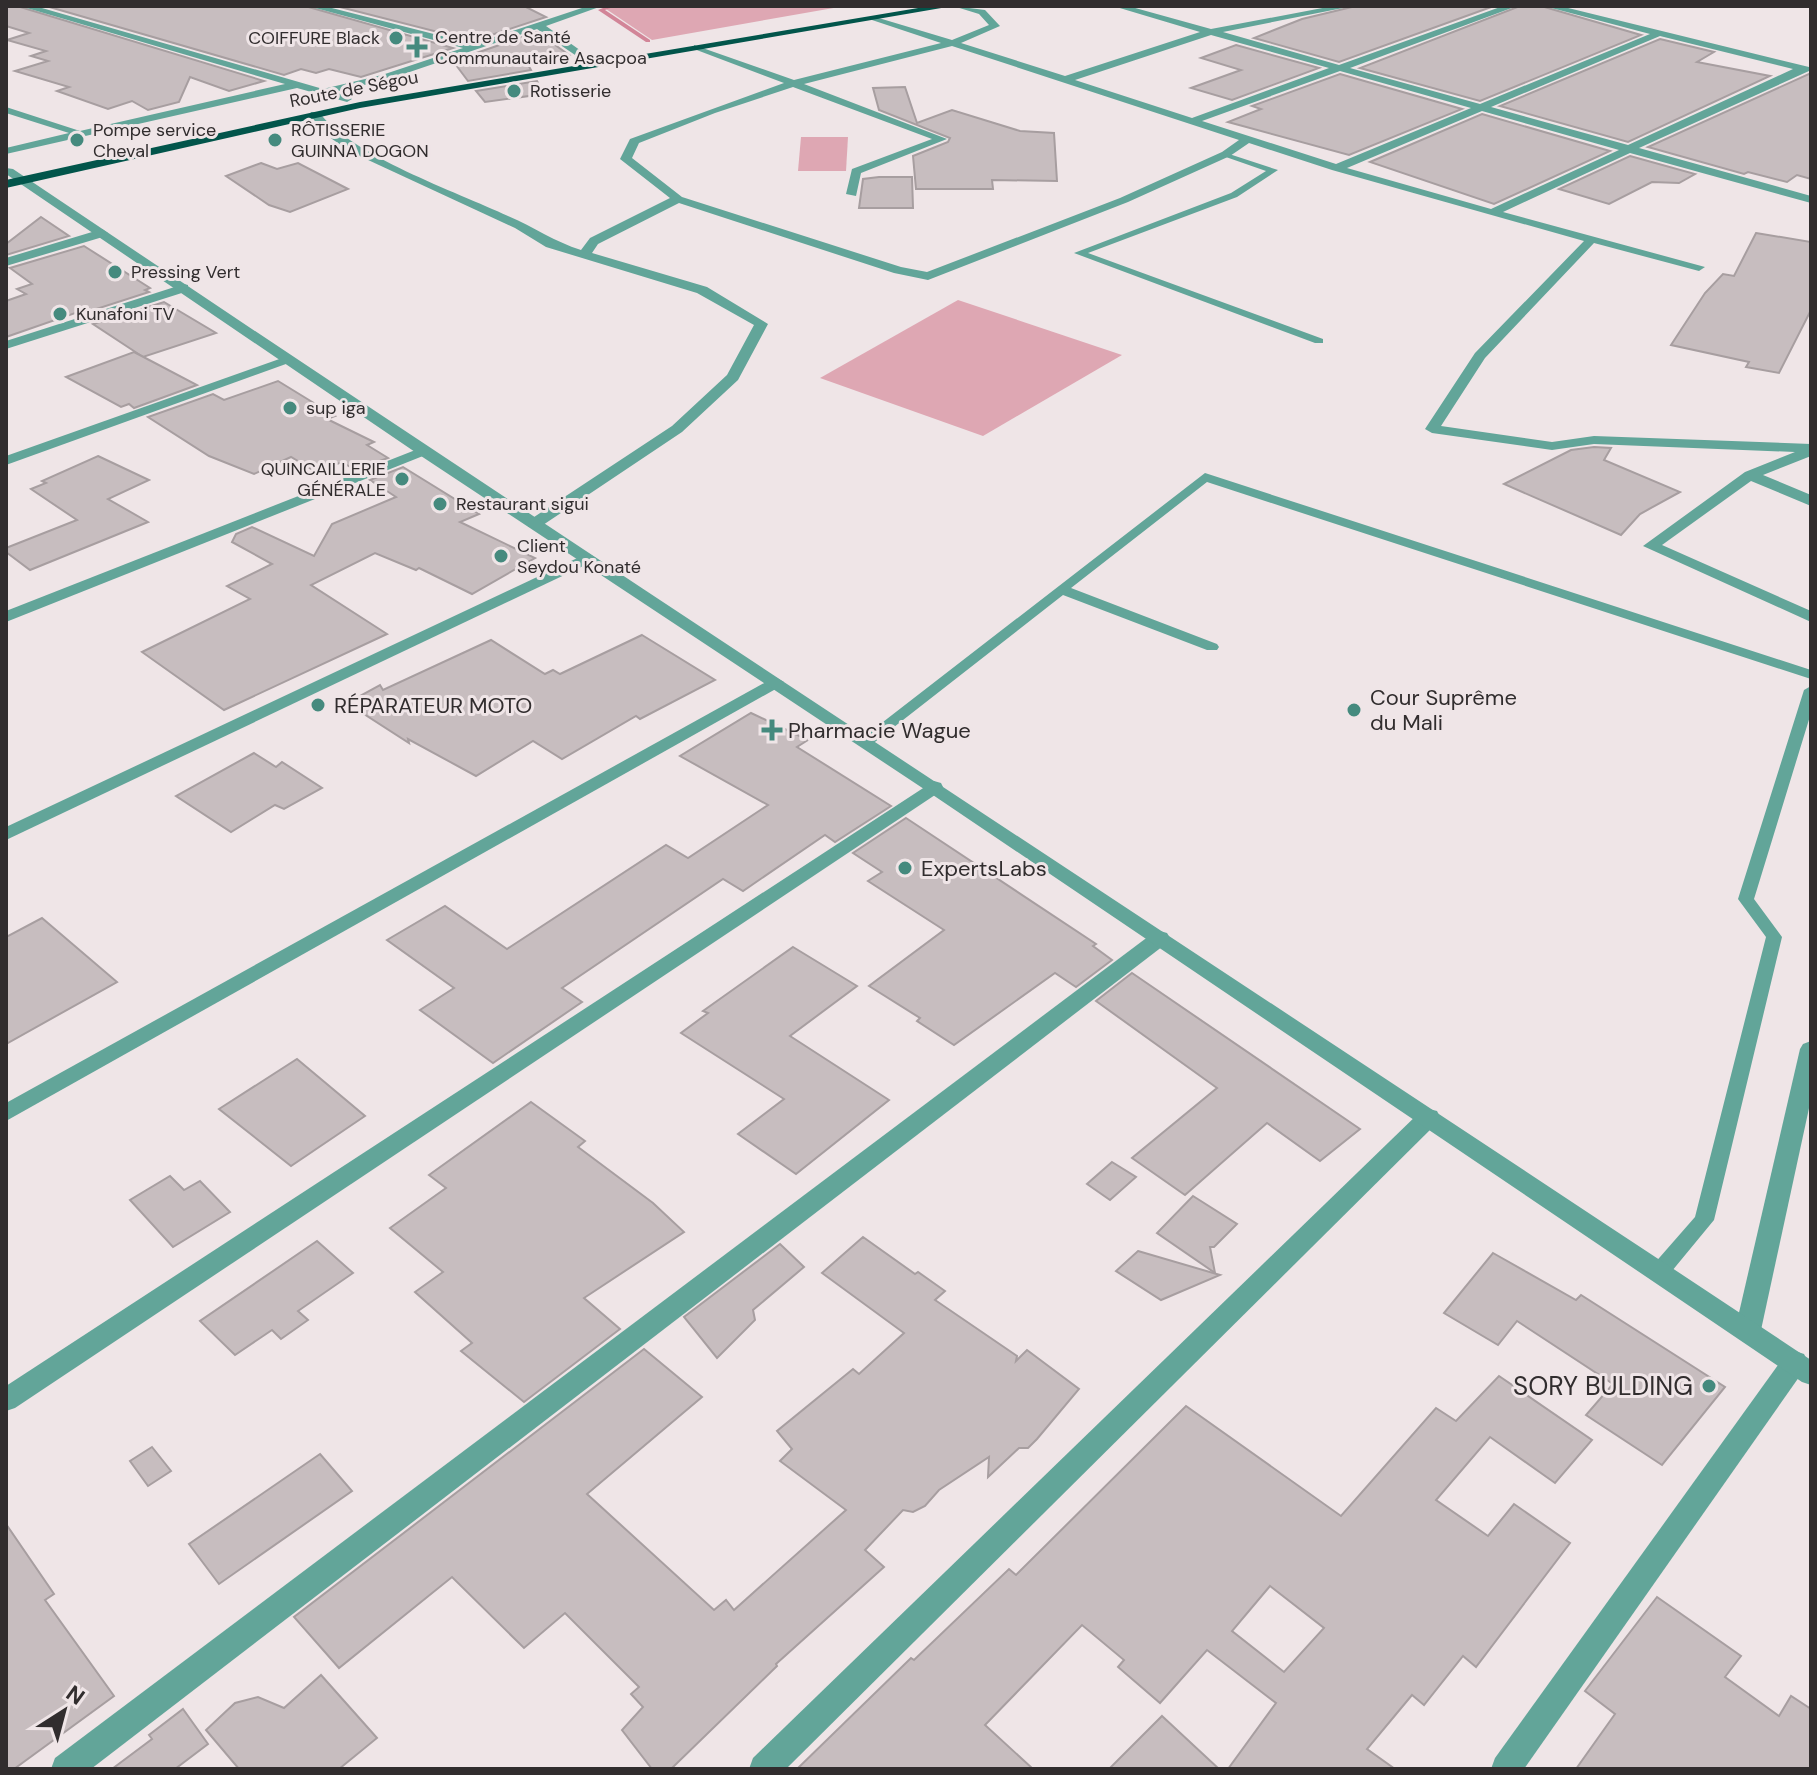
<svg xmlns="http://www.w3.org/2000/svg" width="1817" height="1775" font-family="'DM Sans',sans-serif">
  <style>
    .green { fill: #dea7b3 }
    .lines { fill: none; stroke-linecap: round; stroke-linejoin: round }
    .stream { fill: #d28598; fill-rule: evenodd }
    .building { fill: #c7bdbf; stroke: #a79ea0; stroke-width: 2; fill-rule: evenodd }
    .service { fill: #62a599; fill-rule: evenodd }
    .minor { fill: #62a599; fill-rule: evenodd }
    .tertiary { fill: #62a599; fill-rule: evenodd }
    .trunk { fill: #02554b; fill-rule: evenodd }
    .poi-dot { fill: #458a7e; stroke: #efe5e7; stroke-width: 3 }
    .labels { text-anchor: middle; dominant-baseline: central; stroke-width: 6; stroke-linejoin: round; paint-order: stroke }
    .far-poi-label { font-size: 18px; fill: #312d2e; stroke: #efe5e7; text-anchor: start }
    .far-street-label { font-size: 18px; fill: #312d2e; stroke: #efe5e7 }
    .poi-label { font-size: 22px; fill: #312d2e; stroke: #efe5e7; text-anchor: start }
    .near-poi-label { font-size: 26px; fill: #312d2e; stroke: #efe5e7; text-anchor: end }
  </style>
  <rect width="100%" height="100%" fill="#efe5e7"/>
  <g class="green">
    <path d="M615,6H845L652,40L606,9Z"/>
    <path d="M801,137H848L846,171H798Z"/>
    <path d="M958,300L1122,355L983,436L820,378Z"/>
  </g>
  <g class="lines">
    <path class="stream" d="M608,6H616L605,10L650,40V42H646L598,10Z"/>
  </g>
  <g class="building">
    <path d="M6,6H17L264,81L229,91L190,77L179,102L148,110L132,101L108,109L57,91L69,87L15,71L48,61L31,56L46,51L7,40L29,33L6,26Z"/>
    <path d="M46,6H305L453,48L361,77L329,69L316,73L301,69L284,75Z"/>
    <path d="M336,6H524L546,17L473,41Z"/>
    <path d="M1356,6H1494L1339,62L1254,38L1302,19Z"/>
    <path d="M1520,6H1541L1641,35L1480,101L1360,68Z"/>
    <path d="M537,32L569,55L527,63L531,70L468,81L453,61Z"/>
    <path d="M1660,39L1714,52L1697,62L1770,76L1628,142L1500,106Z"/>
    <path d="M1236,45L1319,68L1232,100L1191,88L1241,70L1201,58Z"/>
    <path d="M1811,73V179L1797,175L1787,182L1748,172L1744,174L1648,147Z"/>
    <path d="M1340,74L1462,109L1349,155L1228,122L1261,109L1252,106Z"/>
    <path d="M537,81L544,94L485,102L476,91Z"/>
    <path d="M905,87L917,123L952,110L1020,131L1054,133L1057,181L992,180L993,189H916L913,156L948,142L950,138L879,110L873,88Z"/>
    <path d="M1482,114L1610,151L1494,204L1370,162Z"/>
    <path d="M1630,156L1695,174L1679,183L1652,182L1609,204L1559,189Z"/>
    <path d="M261,163L277,169L298,163L348,189L290,212L269,205L226,176Z"/>
    <path d="M879,177H912L913,208H859L863,179Z"/>
    <path d="M41,217L69,236L6,255V244Z"/>
    <path d="M1756,233L1811,242V310L1779,373L1746,367L1749,362L1671,345L1705,293L1723,274L1734,276Z"/>
    <path d="M84,246L150,288L145,290L149,292L78,315L75,313L6,337V301L26,294L17,289L32,284L10,268Z"/>
    <path d="M164,302L216,333L143,357L93,324Z"/>
    <path d="M134,352L197,385L134,408L129,404L121,407L66,377Z"/>
    <path d="M278,381L335,416L327,419L374,442L367,445L388,458L355,470L342,462L316,472L291,457L254,474L209,456L148,417L213,394L224,400Z"/>
    <path d="M1594,447L1611,448L1604,460L1680,492L1640,514L1621,535L1504,484L1571,450Z"/>
    <path d="M98,456L149,480L108,499L148,522L30,570L6,552V548L77,520L31,489L46,483L42,481Z"/>
    <path d="M403,467L479,514L460,522L535,558L472,594L419,568L416,570L375,553L311,585L387,634L224,710L142,652L250,599L227,586L272,564L232,542L236,534L252,527L314,556L332,524L396,497L370,480Z"/>
    <path d="M642,635L715,680L640,719L636,716L562,759L533,741L476,776L408,739L409,743L347,703L380,685L383,690L491,640L545,674L553,670L560,674Z"/>
    <path d="M751,713L808,740L797,747L891,806L835,842L825,835L743,891L723,879L562,988L582,1002L493,1063L420,1010L454,988L387,940L445,906L507,949L666,845L688,858L768,805L680,756Z"/>
    <path d="M254,753L276,767L282,762L322,788L284,809L275,805L231,832L176,796Z"/>
    <path d="M906,818L1096,944L1093,946L1112,960L1076,987L1055,973L954,1045L917,1021L920,1018L869,986L944,930L868,881L882,872L853,853Z"/>
    <path d="M42,918L117,982L6,1044V937Z"/>
    <path d="M793,947L857,986L790,1036L889,1100L796,1174L738,1134L784,1099L681,1033L708,1013L703,1011Z"/>
    <path d="M1132,973L1360,1129L1320,1161L1267,1123L1185,1195L1132,1158L1217,1088L1096,1001Z"/>
    <path d="M297,1059L365,1116L291,1166L219,1109Z"/>
    <path d="M531,1102L585,1141L578,1147L653,1203L684,1232L584,1298L620,1329L524,1402L461,1351L472,1343L415,1292L443,1272L390,1228L446,1188L429,1175Z"/>
    <path d="M1112,1162L1136,1177L1110,1200L1087,1184Z"/>
    <path d="M170,1176L184,1190L200,1181L230,1212L173,1247L130,1200Z"/>
    <path d="M1193,1196L1237,1224L1214,1247H1210L1215,1273L1157,1233Z"/>
    <path d="M863,1237L915,1274L918,1272L945,1291L935,1300L1017,1356L1016,1361L1027,1350L1079,1389L1037,1439L1028,1448H1019L988,1477L989,1457L939,1490L925,1506L913,1512L903,1510L865,1550L884,1567L776,1664L777,1666L671,1769H652L622,1730L643,1707L631,1694L639,1687L565,1613L524,1648L452,1577L339,1668L294,1617L644,1349L702,1397L587,1494L714,1610L726,1600L734,1610L846,1510L780,1461L792,1449L777,1431L853,1369L859,1374L904,1333L822,1273Z"/>
    <path d="M317,1241L353,1273L298,1311L308,1320L281,1339L272,1330L235,1355L200,1321Z"/>
    <path d="M780,1244L804,1267L753,1310L755,1320L717,1358L684,1317Z"/>
    <path d="M1138,1251L1220,1275L1161,1300L1116,1271Z"/>
    <path d="M1493,1253L1576,1300L1581,1295L1725,1387L1662,1465L1586,1415L1613,1384L1517,1321L1498,1345L1444,1313Z"/>
    <path d="M1499,1376L1592,1440L1555,1483L1490,1437L1436,1500L1488,1536L1514,1504L1570,1543L1476,1667L1463,1656L1424,1705L1412,1695L1367,1749L1395,1769H1228L1276,1703L1207,1650L1160,1703L1118,1667L1124,1660L1082,1625L985,1725L1033,1769H797L911,1658L914,1660L1009,1569L1016,1575L1186,1406L1341,1516L1436,1408L1456,1421ZM1270,1586L1324,1628L1284,1672L1232,1631Z"/>
    <path d="M152,1447L171,1471L148,1486L130,1461Z"/>
    <path d="M320,1454L352,1491L219,1584L189,1544Z"/>
    <path d="M6,1524L54,1594L45,1600L114,1696L14,1769H6Z"/>
    <path d="M1657,1597L1741,1656L1725,1677L1779,1716L1791,1696L1811,1709V1769H1576L1615,1714L1585,1691Z"/>
    <path d="M321,1675L377,1738L339,1769H239L206,1730L235,1703L258,1697L284,1708Z"/>
    <path d="M183,1709L208,1744L175,1769H112L152,1739L149,1735Z"/>
    <path d="M1162,1716L1219,1769H1109Z"/>
  </g>
  <g class="lines">
    <g class="service">
      <path d="M1223,152L1278,170L1237,197L1088,253L1323,339V343H1315L1074,253L1231,193L1266,171L1223,156Z"/>
      <path d="M1205,473L1811,670V679L1207,482L1071,588L1217,644L1219,647L1217,650H1207L1063,595L871,745H861L859,742L861,739Z"/>
      <path d="M1811,686V713L1754,899L1782,937L1714,1220L1667,1277L1660,1279L1653,1277L1650,1271L1653,1265L1695,1217L1766,937L1738,899L1804,690Z"/>
    </g>
    <g class="minor">
      <path d="M20,6H35L323,89L382,75L463,48L308,6H324L473,44L588,6H602L546,26L584,53V57H578L537,29L389,79L334,92L351,97L352,99L347,102L297,88L6,154V148L69,133L6,113V107L80,131L285,84Z"/>
      <path d="M953,6L985,10L1000,26L961,43L1065,76L1200,32L1113,6H1128L1211,29L1333,6H1353L1223,32L1339,65L1503,6H1517L1350,68L1480,104L1650,34L1544,6H1560L1809,67V71L1639,148L1811,196V203L1630,153L1503,212L1705,267L1699,271L1594,243L1485,358L1441,426L1552,442L1594,436L1811,444V456L1763,475L1811,495V506L1751,481L1662,545L1811,611V622L1643,546L1745,472L1795,452L1594,444L1552,450L1432,433L1425,429L1475,353L1584,241L1332,170L1249,143L1230,156L1128,202L928,280L894,273L679,203L598,244L592,253L707,287L768,324L738,380L682,432L540,527H528V521L672,426L727,375L754,325L697,293L546,247L515,228L353,153L323,133L310,114L311,112H319C350,155 457,192 508,216C534,227 555,242 581,250L590,238L670,198L620,159L630,139L784,83L694,49V45L794,80L941,43L872,20V16L952,40L989,25L979,14ZM1211,35L1329,68L1192,118L1075,80ZM1660,36L1793,69L1628,145L1491,107ZM952,46L1239,140L1222,152L1120,198L927,272L901,267L682,197L632,158L639,143L715,113L793,87L932,139L852,169L846,194L856,196L861,173L947,139L804,84ZM1340,71L1471,108L1336,164L1202,121ZM1482,111L1619,150L1491,209L1347,168Z"/>
      <path d="M102,229L108,233L106,236L6,266V258Z"/>
      <path d="M184,284L188,285V291L6,349V341Z"/>
      <path d="M285,357L297,360L6,465V456Z"/>
      <path d="M423,447L430,451L428,454L6,622V611Z"/>
      <path d="M588,553L596,558L594,561L6,840V827Z"/>
      <path d="M775,677L784,682L781,686L6,1121V1103Z"/>
      <path d="M934,781L941,783L943,787L941,791L15,1408L6,1411V1386Z"/>
      <path d="M1160,931L1167,933L1170,938L1167,943L91,1769H51L55,1758L1153,933Z"/>
      <path d="M1811,1041V1099L1761,1330L1757,1337L1748,1340L1739,1337L1735,1330L1800,1049L1803,1044Z"/>
      <path d="M1429,1109L1437,1111L1440,1117L1437,1123L786,1769H749L753,1758L1421,1111Z"/>
      <path d="M1795,1351L1804,1354L1808,1362L1804,1370L1524,1769H1491L1495,1758L1786,1354Z"/>
    </g>
    <path class="tertiary" d="M6,168L13,169C610,570 1212,963 1811,1360V1385L1802,1382L927,791L418,454L6,174Z"/>
    <path class="trunk" d="M930,6H953L360,108L6,188V180L360,102Z"/>
  </g>
  <g class="poi-dot">
    <circle cx="396" cy="38" r="8"/>
    <path d="M413 35h8v8h8v8h-8v8h-8v-8h-8v-8h8z"/>
    <circle cx="514" cy="91" r="8"/>
    <circle cx="77" cy="140" r="8"/>
    <circle cx="275" cy="140" r="8"/>
    <circle cx="115" cy="272" r="8"/>
    <circle cx="60" cy="314" r="8"/>
    <circle cx="290" cy="408" r="8"/>
    <circle cx="402" cy="479" r="8"/>
    <circle cx="440" cy="504" r="8"/>
    <circle cx="501" cy="556" r="8"/>
    <circle cx="318" cy="705" r="8"/>
    <circle cx="1354" cy="710" r="8"/>
    <path d="M768 718h8v8h8v8h-8v8h-8v-8h-8v-8h8z"/>
    <circle cx="905" cy="868" r="8"/>
    <circle cx="1709" cy="1386" r="8"/>
  </g>
  <g class="labels">
    <g class="far-poi-label">
      <text x="435" y="37">Centre de Santé<tspan x="435" dy="21">Communautaire Asacpoa</tspan></text>
      <text x="380" y="38" text-anchor="end">COIFFURE Black</text>
      <text x="530" y="91">Rotisserie</text>
      <text x="93" y="130">Pompe service<tspan x="93" dy="21">Cheval</tspan></text>
      <text x="291" y="130">RÔTISSERIE<tspan x="291" dy="21">GUINNA DOGON</tspan></text>
      <text x="131" y="272">Pressing Vert</text>
      <text x="76" y="314">Kunafoni TV</text>
      <text x="306" y="408">sup iga</text>
      <text x="386" y="469" text-anchor="end">QUINCAILLERIE<tspan x="386" dy="21">GÉNÉRALE</tspan></text>
      <text x="456" y="504">Restaurant sigui</text>
      <text x="517" y="546">Client<tspan x="517" dy="21">Seydou Konaté</tspan></text>
    </g>
    <g class="far-street-label">
      <text transform="translate(354 89) rotate(-11)">Route de Ségou</text>
    </g>
    <g class="poi-label">
      <text x="1370" y="697">Cour Suprême<tspan x="1370" dy="25">du Mali</tspan></text>
      <text x="334" y="705">RÉPARATEUR MOTO</text>
      <text x="788" y="730">Pharmacie Wague</text>
      <text x="921" y="868">ExpertsLabs</text>
    </g>
    <g class="near-poi-label">
      <text x="1693" y="1386">SORY BULDING</text>
    </g>
  </g>
  <rect width="1817" height="1775" fill="none" stroke="#312d2e" stroke-width="16"/>
  <g transform="translate(64 1711) rotate(36)" stroke="#efe5e7" stroke-width="6" paint-order="stroke">
  <path d="M0-6L14 30L0 20L-14 30Z" fill="#312d2e"/>
  <text y="-12" font-size="22" font-weight="bold" text-anchor="middle" fill="#312d2e">N</text>
  </g>
</svg>
